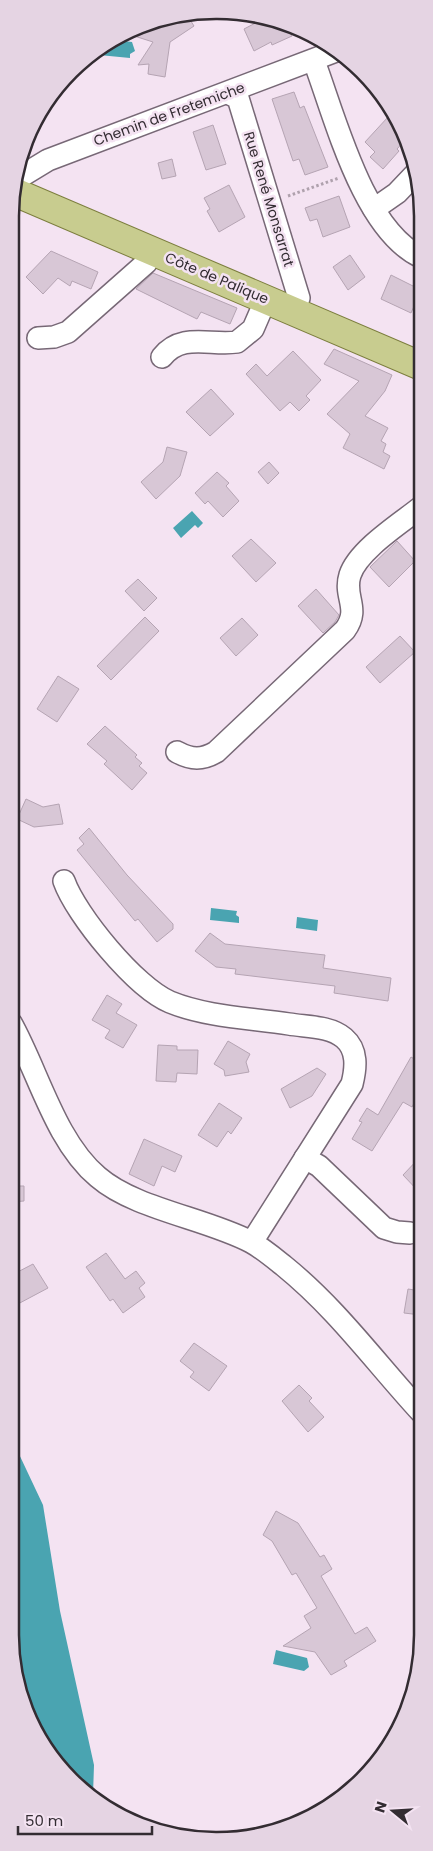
<svg xmlns="http://www.w3.org/2000/svg" width="433" height="1851" font-family="Poppins,sans-serif">
  <style>
    .water { fill: #4aa4b1 }
    .building { fill: #d8c7d6; stroke: #b5a4b3 }
    .lines { fill: none; stroke-linecap: round; stroke-linejoin: round }
    .minor-casing { stroke: #776876; stroke-width: 24 }
    .major-casing { stroke: #7c7e3e; stroke-width: 30 }
    .path { stroke: #afa1ad; stroke-width: 3; stroke-dasharray: 2.5 2.5; stroke-linecap: butt }
    .minor { stroke: #fff; stroke-width: 21 }
    .major { stroke: #c8cc8f; stroke-width: 28 }
    .labels { text-anchor: middle; dominant-baseline: central; stroke-width: 5; stroke-linejoin: round; paint-order: stroke }
    .street-label { font-size: 14px; fill: #332c32; stroke: #f4e3f2 }
    .rim { fill: none; stroke: #332c32; stroke-width: 2.5 }
  </style>
  <rect width="100%" height="100%" fill="#f4e3f2"/>
  <g class="water">
    <path d="M116,40L132,42L135,51L130,54V58L99,55V48Z"/>
    <path d="M192,511L203,523L198,528L195,525L181,538L173,528Z"/>
    <path d="M211,908L237,911L236,915L239,917V923L210,920Z"/>
    <path d="M297,917L318,920L317,931L296,928Z"/>
    <path d="M10,1435L43,1505L60,1611L94,1765L93,1795L61,1771L26,1713L10,1634Z"/>
    <path d="M276,1650L307,1658L309,1667L304,1671L273,1664Z"/>
  </g>
  <g class="building">
    <path d="M187,15L194,26L170,42L165,77L148,74L149,64L138,65L153,42L128,34L163,17Z"/>
    <path d="M265,18L286,25L292,36L272,45L271,42L254,51L244,29Z"/>
    <path d="M294,92L300,108L304,106L328,167L305,175L299,159L293,161L272,99Z"/>
    <path d="M388,117L404,133L406,139L397,149L399,151L383,169L370,157L375,152L365,142Z"/>
    <path d="M213,125L226,164L206,170L193,132Z"/>
    <path d="M172,159L176,176L162,179L158,163Z"/>
    <path d="M229,185L245,217L219,232L207,211L210,209L204,198Z"/>
    <path d="M339,196L350,227L323,237L317,219L310,221L305,208Z"/>
    <path d="M51,251L98,272L91,289L72,281L70,286L58,278L43,294L26,277Z"/>
    <path d="M350,255L365,277L348,290L333,267Z"/>
    <path d="M153,273L237,308L230,324L201,312L197,319L136,289Z"/>
    <path d="M391,275L421,290L411,313L381,299Z"/>
    <path d="M334,349L392,375L385,391L365,416L388,428L381,441L386,444L383,452L390,456L384,469L343,448L350,434L327,414L359,381L324,364Z"/>
    <path d="M293,351L321,380L306,396L310,400L299,411L290,402L280,411L246,374L256,364L267,376Z"/>
    <path d="M211,389L234,414L210,436L186,412Z"/>
    <path d="M167,447L187,452L180,476L156,499L141,482L163,462Z"/>
    <path d="M269,462L279,473L268,484L258,472Z"/>
    <path d="M217,472L229,483L226,486L239,501L223,517L208,501L205,504L195,493Z"/>
    <path d="M251,539L276,563L256,582L232,556Z"/>
    <path d="M397,541L415,561L389,587L370,567Z"/>
    <path d="M138,579L157,598L144,611L125,591Z"/>
    <path d="M316,589L339,615L335,622L323,633L298,606Z"/>
    <path d="M145,617L159,631L111,680L97,666Z"/>
    <path d="M242,618L258,635L236,656L220,638Z"/>
    <path d="M400,636L415,652L380,683L366,667Z"/>
    <path d="M58,676L79,689L57,722L37,709Z"/>
    <path d="M105,726L137,755L135,757L142,763L139,766L147,773L132,790L104,764L107,761L87,744Z"/>
    <path d="M26,799L43,807L59,804L63,824L34,827L17,819Z"/>
    <path d="M89,828L127,875L173,924V929L157,942L138,919L135,921L77,850L84,844L79,838Z"/>
    <path d="M210,933L225,944L325,955L323,968L391,978L388,1001L334,993L335,986L235,974L236,969L216,967L195,951Z"/>
    <path d="M107,995L122,1004L116,1013L137,1025L123,1048L105,1038L110,1030L92,1020Z"/>
    <path d="M228,1041L250,1054L246,1062L249,1072L225,1076L224,1070L214,1064Z"/>
    <path d="M158,1045L177,1046V1050H198L197,1074L177,1073L176,1082L156,1081Z"/>
    <path d="M411,1057L421,1063V1090L412,1107L403,1102L372,1151L352,1139L362,1122L359,1121L367,1108L378,1115Z"/>
    <path d="M317,1068L326,1074L312,1096L290,1108L281,1089Z"/>
    <path d="M219,1103L242,1118L231,1134L228,1131L217,1147L198,1135Z"/>
    <path d="M144,1139L182,1156L175,1172L162,1166L154,1186L129,1174Z"/>
    <path d="M421,1156V1194L403,1175Z"/>
    <path d="M11,1186H24V1201L11,1202Z"/>
    <path d="M106,1253L125,1279L136,1271L145,1283L139,1288L145,1297L123,1313L113,1299L110,1301L86,1267Z"/>
    <path d="M33,1264L48,1288L16,1305L10,1292V1276Z"/>
    <path d="M408,1289L421,1291V1315L404,1313Z"/>
    <path d="M194,1343L227,1366L209,1391L190,1377L194,1372L180,1361Z"/>
    <path d="M299,1385L312,1398L309,1401L324,1417L308,1432L282,1401Z"/>
    <path d="M276,1511L298,1523L320,1557L324,1555L332,1569L321,1576L355,1634L367,1627L376,1641L344,1661L347,1666L331,1675L315,1652L283,1646L311,1628L304,1616L317,1608L296,1573L292,1575L272,1541L263,1535Z"/>
  </g>
  <g class="lines">
    <defs>
      <g id="minor">
        <path d="M314,61C335,117 363,230 421,257"/>
        <path d="M228,93L238,98L299,298L293,311"/>
        <path d="M14,191L20,177L48,160L336,51"/>
        <path d="M374,209L397,193L416,173"/>
        <path d="M38,338L54,337L68,332L146,263L152,251"/>
        <path d="M162,357C182,332 210,346 237,342L253,329L266,299"/>
        <path d="M177,752C192,760 202,760 216,752L345,630C361,608 343,597 350,575C358,550 401,523 421,507"/>
        <path d="M64,881C76,915 136,988 170,1002C207,1017 250,1018 289,1024C307,1027 330,1026 344,1038C358,1050 356,1068 352,1084L252,1242"/>
        <path d="M11,1023C38,1071 55,1141 98,1177C135,1209 205,1218 251,1242C262,1248 274,1258 284,1266C337,1309 375,1362 421,1412"/>
        <path d="M305,1158L319,1166L384,1228L397,1232L410,1233"/>
      </g>
      <path id="major" d="M12,191L421,366"/>
    </defs>
    <use href="#minor" class="minor-casing"/>
    <use href="#major" class="major-casing"/>
    <path class="path" d="M288,196L339,178"/>
    <use href="#minor" class="minor"/>
    <use href="#major" class="major"/>
  </g>
  <g class="labels">
    <g class="street-label">
      <text transform="translate(169 114) rotate(-20)">Chemin de Fretemiche</text>
      <text transform="translate(269 199) rotate(73)">Rue René Monsarrat</text>
      <text transform="translate(217 278) rotate(23)">Côte de Palique</text>
    </g>
  </g>
  <path d="M0 0H433V1851H0ZM216 19H217A197 197 0 0 1 414 216V1635A197 197 0 0 1 217 1832H216A197 197 0 0 1 19 1635V216A197 197 0 0 1 216 19Z" fill="#e5d4e3" fill-rule="evenodd"/>
  <path class="rim" d="M216 19H217A197 197 0 0 1 414 216V1635A197 197 0 0 1 217 1832H216A197 197 0 0 1 19 1635V216A197 197 0 0 1 216 19Z"/>
  <g transform="translate(393 1811) rotate(288)" stroke="#f4e3f2" stroke-width="4" paint-order="stroke">
  <path d="M0-4L9 19L0 12L-9 19Z" fill="#332c32"/>
  <text y="-8" font-size="14" font-weight="bold" text-anchor="middle" fill="#332c32">N</text>
  </g>
  <path d="M18 1826v8h134v-8" fill="none" stroke="#332c32" stroke-width="2.5"/>
  <text x="25" y="1826" font-size="15" fill="#332c32" stroke="#f4e3f2" stroke-width="4" paint-order="stroke">50 m</text>
</svg>
